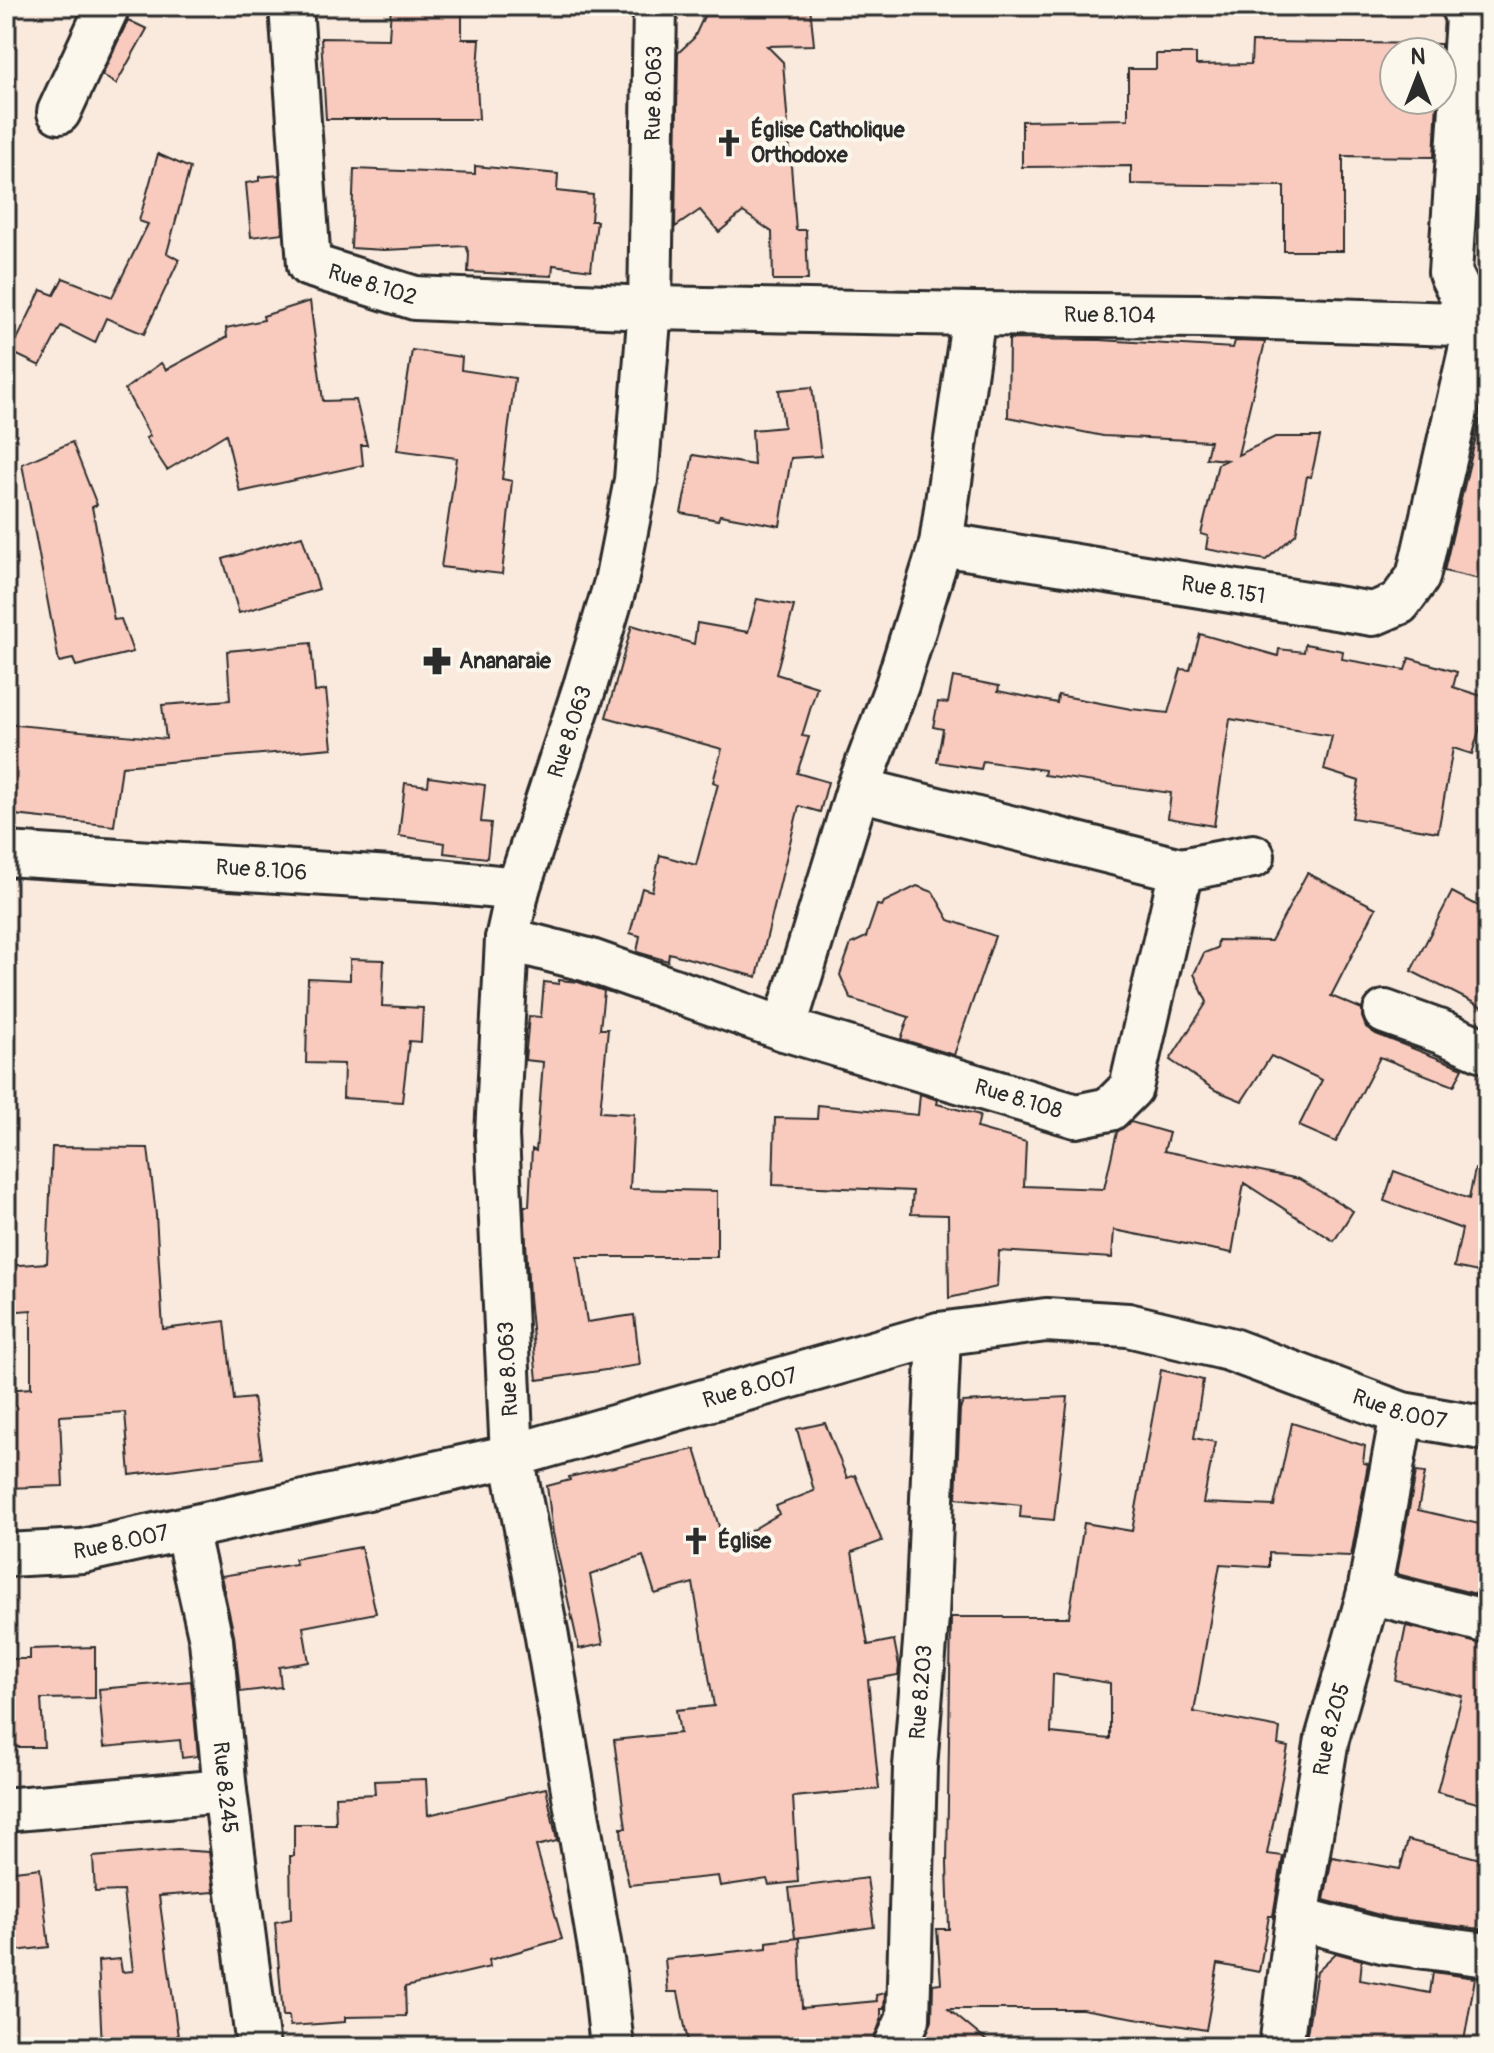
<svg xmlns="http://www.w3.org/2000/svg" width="1494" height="2053" font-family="Pangolin,sans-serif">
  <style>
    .building { fill: #f9cbbe; stroke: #2b2b2b; stroke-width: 2; fill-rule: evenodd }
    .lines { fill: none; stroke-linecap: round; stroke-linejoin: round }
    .street-casing { stroke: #2b2b2b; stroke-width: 48 }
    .street { stroke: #fbf7ec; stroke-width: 42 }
    .labels { text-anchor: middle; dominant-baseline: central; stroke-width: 8; stroke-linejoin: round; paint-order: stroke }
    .street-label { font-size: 22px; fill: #2b2b2b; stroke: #fbf7ec }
    .poi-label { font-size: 22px; font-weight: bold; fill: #2b2b2b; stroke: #fbf7ec; text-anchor: start }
  </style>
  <rect width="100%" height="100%" fill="#faeade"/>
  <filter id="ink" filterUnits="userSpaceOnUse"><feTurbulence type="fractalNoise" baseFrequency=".0125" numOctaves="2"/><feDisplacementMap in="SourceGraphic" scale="16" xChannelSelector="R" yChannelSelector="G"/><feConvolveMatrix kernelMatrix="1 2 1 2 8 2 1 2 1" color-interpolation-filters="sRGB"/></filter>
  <g filter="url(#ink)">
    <g class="building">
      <path d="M391,6H462V39H480L477,85L479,119H326L321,38L389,39Z"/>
      <path d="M770,6H810L814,45L767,46L783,62L796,230H806L808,280H773L772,232L743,212L719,232L700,210L675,227L678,53L694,38L705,14L770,8Z"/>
      <path d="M128,20L147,29L116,84L102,75Z"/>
      <path d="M1252,42L1441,44V52H1394V100H1437L1434,157L1343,156V251H1284V186L1131,184V166L1022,167V121L1128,119V69H1156V54H1196V65L1251,64Z"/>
      <path d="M1484,121H1488V158H1482Z"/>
      <path d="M158,154L190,168L167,253L179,260L144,334L106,318L95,343L61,326L40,366L11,352L41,290L54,295L63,278L112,297L148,224L139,221Z"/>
      <path d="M475,166L558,174L557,191L593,195L591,221H597L591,270L553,265L552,276L468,272L469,254L466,246L384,250L351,248L354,169L475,174Z"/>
      <path d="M279,175L283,233L251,237L246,183L259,181V177Z"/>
      <path d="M310,301L323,401L356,400L367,445H361L363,465L240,492L226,434L167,470L146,438L150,436L125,389L161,363L166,370L227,337L226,328L264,320L263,316Z"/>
      <path d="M1009,339L1100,340L1233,348L1235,341L1265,342L1238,455L1275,437H1320L1311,477L1307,476L1296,534L1266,560L1206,549L1208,536L1201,534L1218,464L1227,460L1206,458L1210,441L1103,436L1008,417Z"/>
      <path d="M412,350L462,357L461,370L515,378L502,479L512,481L502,574L441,567L457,458L397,450Z"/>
      <path d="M812,387L821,456L791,458L780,526L720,515L718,520L681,513L693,455L754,465L752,430L784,427L779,390Z"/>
      <path d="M1480,420L1488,421V581L1444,571Z"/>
      <path d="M72,442L97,505L92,507L114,620L121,619L133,652L76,666L73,659L59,662L22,464Z"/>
      <path d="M302,536L319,589L239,613L223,559Z"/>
      <path d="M757,599L794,606L776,674L817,687L802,736L809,737L797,773L828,782L820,812L799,806L757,977L669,953L668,961L637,952L640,936L630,933L642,888L652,891L660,855L696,865L718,784L713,782L722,749L606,717L632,625L694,644L697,623L748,632Z"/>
      <path d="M1200,634L1278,656L1279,649L1304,652L1305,644L1343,651L1342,659L1405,670L1409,658L1457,672L1453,687L1488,698V701L1472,754L1453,748L1438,832L1352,818L1359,781L1324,770L1332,736L1230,719L1214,826L1168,818L1171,793L1044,775L1045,770L983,761L981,769L937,762L943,729L933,727L938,702L948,703L953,677L999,686L998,691L1057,703L1058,695L1131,709L1168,713L1181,669L1190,670Z"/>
      <path d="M311,643L315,692L326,690L332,748L122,766L114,826L6,814V724L166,739L162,705L230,700L227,651Z"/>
      <path d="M429,777L485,785L481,822L491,823L487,858L444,853L445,843L399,836L405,783L428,786Z"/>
      <path d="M1307,873L1376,908L1331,996L1362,1009V1017L1366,1027L1376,1034L1463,1068L1454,1086L1380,1057L1336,1142L1299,1126L1322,1080L1271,1056L1242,1101L1215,1090L1170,1060L1207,1002L1194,974L1204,953L1217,948L1218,940L1271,941Z"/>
      <path d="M917,886L933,892L949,920L995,936L954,1055L901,1039L909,1017L851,999L840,975L851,944L866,937L877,905L882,906L884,902Z"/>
      <path d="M1452,892L1488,911V1010L1411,971Z"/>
      <path d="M350,959L384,960L382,1006L423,1008L421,1042L409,1041L402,1102L343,1098L344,1064L306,1063L308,978L350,980Z"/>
      <path d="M559,980L578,982L604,991L600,1029H608L600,1112L634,1114L630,1189L717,1191V1257H577L587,1322L634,1315L640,1365L537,1380L529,1297L524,1206H529L532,1149L536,1151L543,1062L525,1060L529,1016L541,1017L544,982L559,984Z"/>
      <path d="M920,1094L938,1100L937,1104L980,1115L977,1128L1026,1142L1024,1186L1104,1189L1117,1132L1131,1122L1169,1133L1164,1151L1299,1179L1353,1211L1334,1241L1244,1183L1232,1253L1114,1230L1112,1258L999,1251L997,1287L949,1298L948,1215L911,1214L913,1191L773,1185L775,1118L817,1119L818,1105L918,1115Z"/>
      <path d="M52,1147L148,1148L156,1215L163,1329L225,1321L234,1400L253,1398L262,1458L130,1475L125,1412L60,1416L63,1486L6,1488V1390L31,1388V1310L6,1312V1266L47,1263Z"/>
      <path d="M1475,1169L1488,1170V1274L1454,1267L1462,1229L1384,1201L1394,1171L1469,1199Z"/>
      <path d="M1161,1370L1203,1380L1194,1438L1215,1442L1203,1503L1274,1506L1292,1423L1365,1446L1363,1463L1368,1464L1351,1556L1269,1553V1567L1220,1564L1194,1712L1280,1728L1278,1745L1288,1747L1267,1854L1283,1856L1273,1916H1269L1259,1972L1218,1964L1206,2030L1082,2009H948L994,2047H921L932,2020L933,1984L941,1983L937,1929H949L947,1864L951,1617H1069L1084,1523L1132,1531ZM1053,1674L1110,1683V1739L1051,1733Z"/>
      <path d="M1068,1397L1054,1520L1020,1517L1021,1505L956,1498L960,1409L963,1402Z"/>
      <path d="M825,1423L847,1478L855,1475L882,1541L852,1552L868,1645L894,1640L899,1666L898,1675L868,1680L879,1789L793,1797L798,1882L769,1885L767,1879L720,1886L718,1876L629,1885L624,1863L621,1828H626L614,1740L680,1733L676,1710L714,1706L693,1583L655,1594L643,1556L590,1575L603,1644L579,1649L553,1533L547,1486L570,1480L569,1477L695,1449L725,1546L779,1514L776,1506L814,1491L797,1429Z"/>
      <path d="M1416,1472L1425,1473L1418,1510L1488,1526V1597L1397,1574Z"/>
      <path d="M361,1547L376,1613L303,1627L309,1662L279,1667L281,1687L240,1692L234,1635L221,1576L296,1564L294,1559Z"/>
      <path d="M1406,1626L1488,1645V1806L1437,1792L1462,1696L1395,1680Z"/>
      <path d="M95,1647V1698L41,1699L44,1747H6V1659H30V1649Z"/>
      <path d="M191,1681L198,1756L182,1758L180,1740L104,1747L99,1689Z"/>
      <path d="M426,1779L428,1815L546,1788L557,1841L536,1846L562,1939L489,1960L490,1967L405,1987L406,2016L345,2017V2022L290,2026L289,2016H283L275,1922L291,1919L290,1856H294V1824H336L335,1796L375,1794L374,1781Z"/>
      <path d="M1408,1840L1488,1861V1930L1391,1918L1324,1900L1332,1857L1400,1869Z"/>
      <path d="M177,1850L209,1852L214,1892L159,1896L179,2044L130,2039L131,2047H102L98,1961L120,1959L122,1972L133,1971L123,1891L95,1892L93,1857Z"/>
      <path d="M40,1868L49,1947L6,1952V1872Z"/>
      <path d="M867,1878L874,1927L795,1938L789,1888Z"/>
      <path d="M799,1938L802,2008L877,2001L876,1995L885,1993L884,2009H881V2020L871,2047H689L678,1992H668L665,1959L767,1948V1942Z"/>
      <path d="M1336,1953L1362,1960L1360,1980L1430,1993L1433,1972L1475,1978L1463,2047H1346L1306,2040L1317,1971Z"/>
    </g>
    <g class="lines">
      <defs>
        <g id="street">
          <path id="s1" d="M291,6L309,265L415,298L650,308L974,314"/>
          <path d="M59,112L108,6"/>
          <path id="s2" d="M941,544L974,314L1203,316L1488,325"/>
          <path id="s3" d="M6,854L439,881L518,889"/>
          <path d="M1181,870L1253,856"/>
          <path id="s4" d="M507,939L588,960L784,1029L1076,1116L1110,1109L1131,1088L1181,870L858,789"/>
          <path d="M1385,1012L1441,1032L1488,1052"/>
          <path id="s5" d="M784,1029L858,789L897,685L941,544L1373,614L1399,603L1418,577L1476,325L1450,273L1467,18L1462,6"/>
          <path id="s6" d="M186,1529L211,1640L225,1791L258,2047"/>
          <path id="s7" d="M6,1555L83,1551L512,1456L939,1334L1046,1320L1128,1325L1229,1349L1402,1414L1488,1429"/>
          <path d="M1369,1592L1488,1622"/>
          <path d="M15,1809L225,1791"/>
          <path d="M1297,1918L1386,1942L1488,1955"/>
          <path id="s8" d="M612,2047L604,1972L546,1631L512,1456L497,1135L507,939L518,889L586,683L616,582L636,480L650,308L655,6"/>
          <path id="s9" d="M895,2047L908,2019L915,1767L927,1617L939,1334"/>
          <path id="s10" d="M1281,2047L1297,1918L1327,1739L1369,1592L1402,1414"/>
        </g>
      </defs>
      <use href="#street" class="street-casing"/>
      <use href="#street" class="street"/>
    </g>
  </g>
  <defs>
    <symbol id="church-bare" viewBox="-9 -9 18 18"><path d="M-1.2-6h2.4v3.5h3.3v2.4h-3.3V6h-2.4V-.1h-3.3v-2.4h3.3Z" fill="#2b2b2b" stroke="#fbf7ec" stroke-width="2.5" paint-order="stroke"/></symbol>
    <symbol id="pharmacy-bare" viewBox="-9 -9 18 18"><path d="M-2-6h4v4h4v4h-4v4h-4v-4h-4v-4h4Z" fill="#2b2b2b" stroke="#fbf7ec" stroke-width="2.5" paint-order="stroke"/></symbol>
  </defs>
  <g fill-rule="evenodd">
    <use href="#church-bare" x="709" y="123" width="40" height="40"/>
    <use href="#pharmacy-bare" x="417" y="641" width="40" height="40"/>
    <use href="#church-bare" x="676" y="1521" width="40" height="40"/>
  </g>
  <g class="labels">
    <g class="street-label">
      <text stroke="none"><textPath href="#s8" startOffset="1982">Rue 8.063</textPath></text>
      <text stroke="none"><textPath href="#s1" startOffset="326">Rue 8.102</textPath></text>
      <text stroke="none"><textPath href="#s2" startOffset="368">Rue 8.104</textPath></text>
      <text stroke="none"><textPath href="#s5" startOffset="796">Rue 8.151</textPath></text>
      <text stroke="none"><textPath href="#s8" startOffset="1334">Rue 8.063</textPath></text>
      <text stroke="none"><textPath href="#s3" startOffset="256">Rue 8.106</textPath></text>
      <text stroke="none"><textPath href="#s4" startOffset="536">Rue 8.108</textPath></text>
      <text transform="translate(508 1369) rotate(-93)">Rue 8.063</text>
      <text stroke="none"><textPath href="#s7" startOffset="764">Rue 8.007</textPath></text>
      <text stroke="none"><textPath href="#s7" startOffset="1436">Rue 8.007</textPath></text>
      <text stroke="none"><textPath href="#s7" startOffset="116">Rue 8.007</textPath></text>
      <text stroke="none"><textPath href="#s9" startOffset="358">Rue 8.203</textPath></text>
      <text stroke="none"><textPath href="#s10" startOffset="322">Rue 8.205</textPath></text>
      <text stroke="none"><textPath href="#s6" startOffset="262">Rue 8.245</textPath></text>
    </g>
    <g class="poi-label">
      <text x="751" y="130">Église Catholique<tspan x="751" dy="25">Orthodoxe</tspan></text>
      <text x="459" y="661">Ananaraie</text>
      <text x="718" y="1541">Église</text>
    </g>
  </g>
  <rect width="1494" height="2053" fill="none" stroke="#fbf7ec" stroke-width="32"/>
  <rect x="16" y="16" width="1462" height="2021" fill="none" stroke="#2b2b2b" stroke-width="3" filter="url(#ink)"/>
  <g transform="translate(1418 76)"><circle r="38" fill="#fbf7ec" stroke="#a8a59f" stroke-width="2"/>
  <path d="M0-6L14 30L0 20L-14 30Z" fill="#2b2b2b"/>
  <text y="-12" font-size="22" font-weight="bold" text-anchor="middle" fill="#2b2b2b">N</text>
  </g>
</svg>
